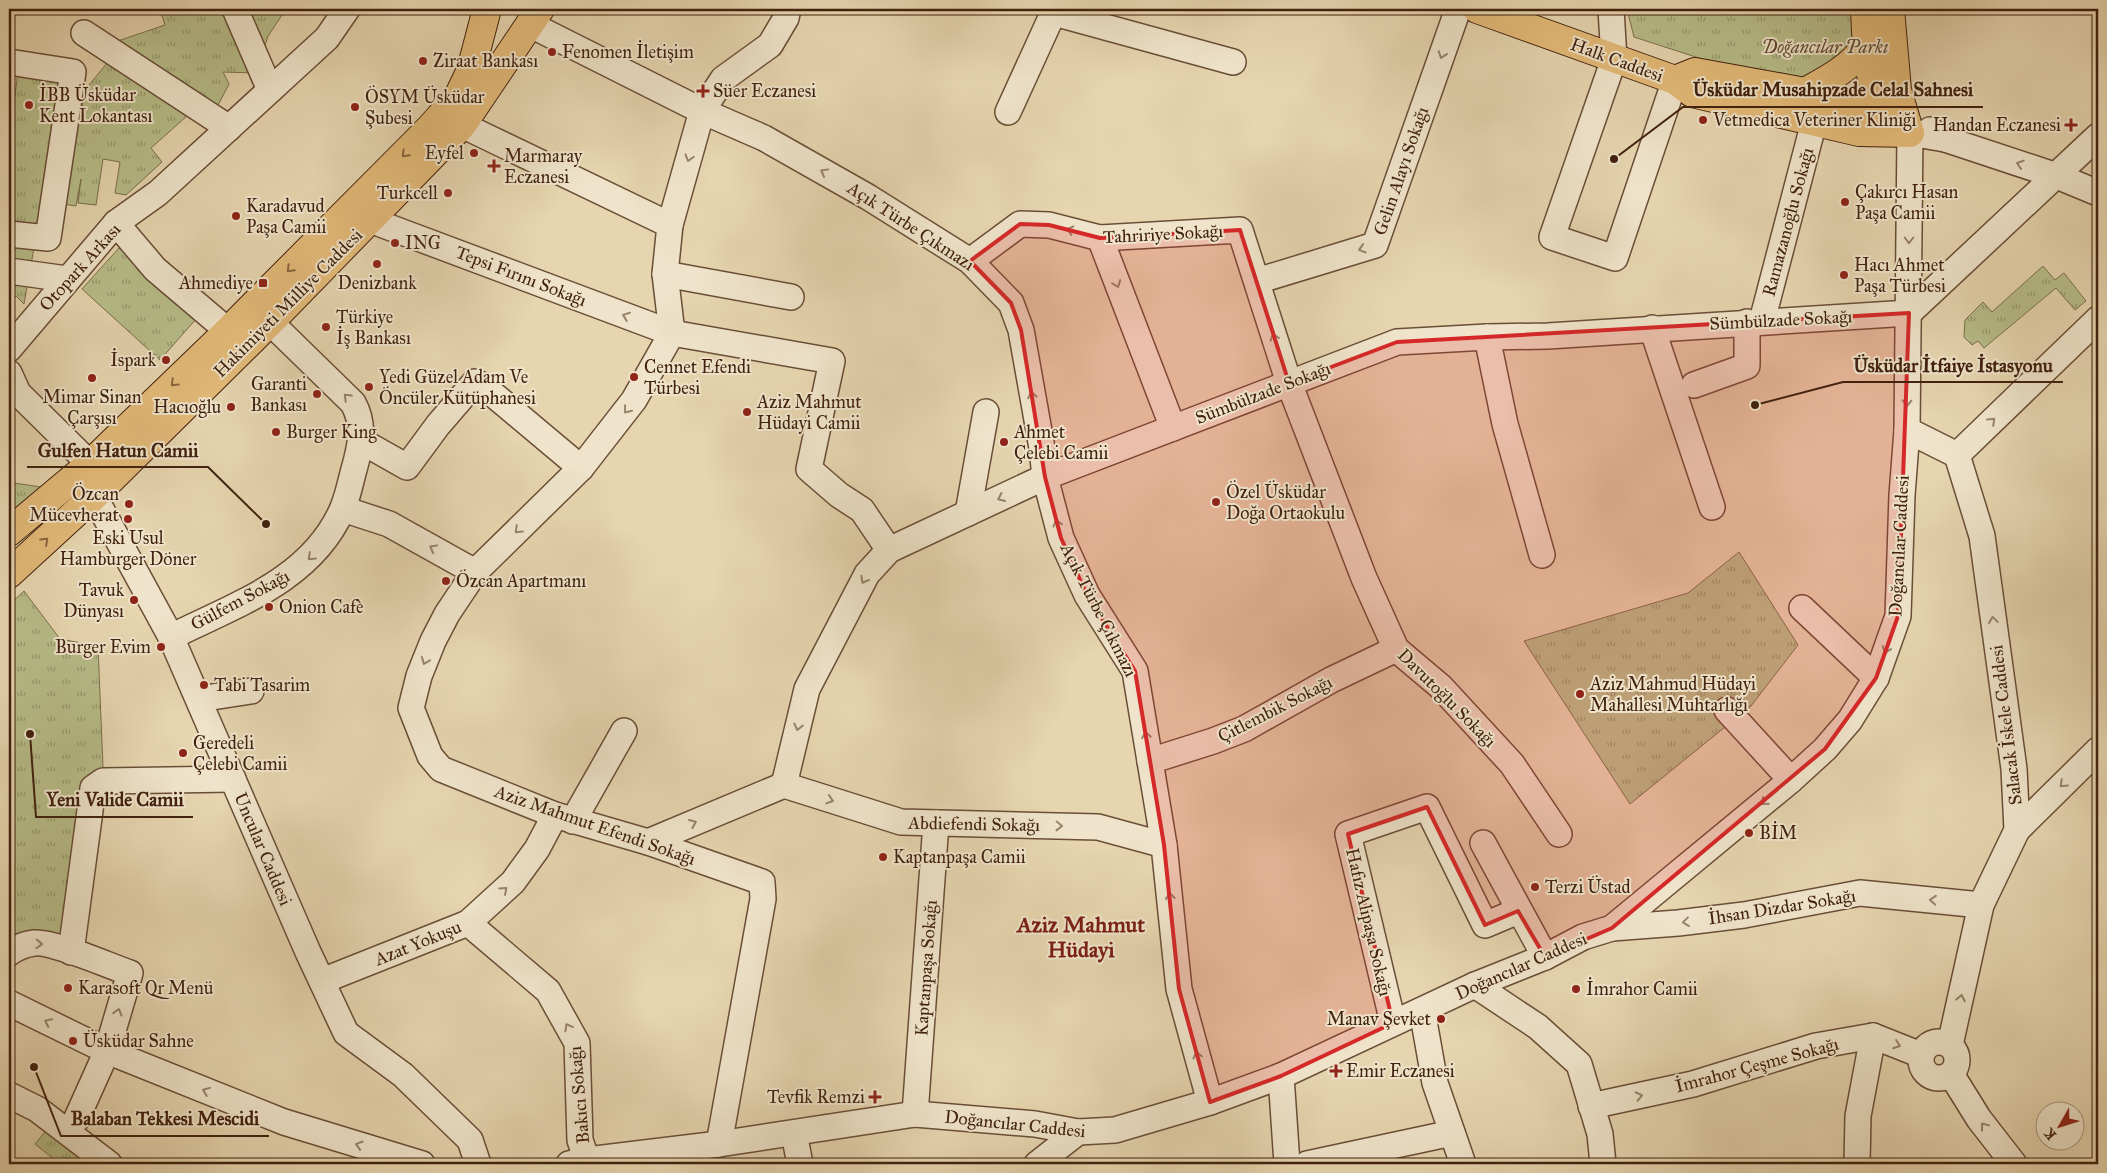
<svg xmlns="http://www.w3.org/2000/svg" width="2107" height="1173" font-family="'IM FELL Great Primer',serif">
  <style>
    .grass { fill: url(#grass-tufts); stroke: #7c6f4c }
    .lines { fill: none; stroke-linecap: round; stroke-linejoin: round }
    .minor-casing { stroke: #6a4e37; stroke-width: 28 }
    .major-casing { stroke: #41210f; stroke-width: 30 }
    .minor { stroke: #efe4cb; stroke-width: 25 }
    .major { stroke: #e3ba78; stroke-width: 28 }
    .oneway { stroke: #98826d }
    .oneway2 { stroke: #8a663e }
    .marked { fill: #d62828; fill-opacity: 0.2; stroke: #d62828; stroke-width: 4; stroke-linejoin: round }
    .poi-dot { fill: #8f2418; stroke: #efe4cb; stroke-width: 2 }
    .labels { text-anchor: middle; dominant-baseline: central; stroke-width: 4; stroke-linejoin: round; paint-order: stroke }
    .park-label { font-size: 18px; font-style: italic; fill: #5e482e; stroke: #efe4cb }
    .poi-label { font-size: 18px; fill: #41210f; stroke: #efe4cb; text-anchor: start }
    .street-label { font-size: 18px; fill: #41210f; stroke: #efe4cb }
    .district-label { font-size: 22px; font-weight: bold; fill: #7a1f14; stroke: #efe4cb }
    .leader { fill: none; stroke: #41210f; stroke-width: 2 }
    .callout-dot { fill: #41210f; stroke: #efe4cb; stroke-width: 2 }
    .callout-label { font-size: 19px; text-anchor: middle; font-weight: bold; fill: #41210f; stroke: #efe4cb; stroke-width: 4; stroke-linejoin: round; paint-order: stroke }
  </style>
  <defs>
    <pattern id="grass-tufts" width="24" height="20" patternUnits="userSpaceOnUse" patternTransform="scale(1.25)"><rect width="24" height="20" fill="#b7bd89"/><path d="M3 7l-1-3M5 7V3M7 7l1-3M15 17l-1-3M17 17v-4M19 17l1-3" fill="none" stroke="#96996e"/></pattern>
  </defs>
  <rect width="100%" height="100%" fill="#e6d5af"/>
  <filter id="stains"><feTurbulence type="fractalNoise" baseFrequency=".004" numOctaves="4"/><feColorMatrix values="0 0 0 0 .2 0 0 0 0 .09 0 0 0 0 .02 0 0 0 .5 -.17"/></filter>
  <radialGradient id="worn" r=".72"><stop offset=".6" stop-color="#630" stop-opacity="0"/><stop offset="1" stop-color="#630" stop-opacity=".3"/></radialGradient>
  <g class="grass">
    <path d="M160,9H286L268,36L256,73L223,72L229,84L217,107L188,115L151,148L162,162L126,195L115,193L120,162L103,159L96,205L78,203L81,179L76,206L49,202L45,235L9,230V142L19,64L77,69L73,104L82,106L85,90L108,62L94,49L165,25Z"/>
    <path d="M1627,9H1878L1831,87L1739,71L1634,37Z"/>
    <path d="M9,237L35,242L24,304L16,296L9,304Z"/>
    <path d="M119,248L197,318L160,360L82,289Z"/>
    <path d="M2043,266L2055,280L2064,273L2086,301L2075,310L2056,288L1984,348L1978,341L1972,345L1964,337L1965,320L1983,302L1992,312Z"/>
    <path d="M14,483L41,487L10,516Z"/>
    <path d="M1739,552L1798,645L1751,706L1630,804L1524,641L1688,593Z"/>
    <path d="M24,591L60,639L98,646L103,767L67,944L9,946V605Z"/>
    <path d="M48,1128L94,1164H60L35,1144Z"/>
  </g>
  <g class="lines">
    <defs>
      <g id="minor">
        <path d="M235,9L270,90"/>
        <path d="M1611,9L1614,59L1552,237L1615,258L1675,80"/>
        <path d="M1054,13L1233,62"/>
        <path d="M531,25L702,111L764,138L868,197L970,261L1011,303L1021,330L1042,448L1045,477L1061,538L1087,595L1135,671L1164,845L1179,989L1210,1102"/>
        <path d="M84,33L229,128"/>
        <path d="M9,62L73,72L48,238L9,234"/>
        <path d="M1008,112L1055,9"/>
        <path d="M462,125L670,225"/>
        <path d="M1930,130L1945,139L2057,176L2098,193"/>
        <path d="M370,220L672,333L832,361L809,469L839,495L862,510L889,550"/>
        <path d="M116,223L155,269L228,331"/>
        <path d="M1100,238L1173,428"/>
        <path d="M970,261L1020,224L1049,225L1100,238L1240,230L1289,383L1364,578L1396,649L1441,687L1512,764L1559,834"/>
        <path d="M9,271L67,279"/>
        <path d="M665,274L791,297"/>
        <path d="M1257,281L1375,245L1458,9"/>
        <path d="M1762,321L1814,122"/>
        <path d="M1652,328L1712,507"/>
        <path d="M1487,337L1505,424L1542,555"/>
        <path d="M9,349L116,223L158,193L327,38L347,9"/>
        <path d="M9,373L18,393L90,464"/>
        <path d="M1694,385L1747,366V322"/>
        <path d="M1907,430L1957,455L1982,536L2014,769L2017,830L1981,905L1950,1045"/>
        <path d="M361,441L407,467L438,425L475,382L482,385L581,468"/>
        <path d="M1957,455L2098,319"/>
        <path d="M94,496L171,637L308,952L346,1033L403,1075L470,1140L478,1164"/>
        <path d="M343,509L389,524L475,572"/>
        <path d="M968,513L986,412"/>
        <path d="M1802,608L1876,678"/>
        <path d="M171,637C235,605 311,580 342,510C347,499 350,485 353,473C360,449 366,426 353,403L270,322"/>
        <path d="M199,699L251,691"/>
        <path d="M1727,710L1791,780"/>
        <path d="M1150,761L1213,741L1244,729L1331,680L1396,649"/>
        <path d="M784,785L807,689L867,574L889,550L1045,477L1397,342L1487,337L1548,336L1909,313L2098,136"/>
        <path d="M573,821L624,731"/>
        <path d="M2017,830L2098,750"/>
        <path d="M648,842L784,785L901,822L1098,827L1164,845"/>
        <path d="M1483,843L1545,957"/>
        <path d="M468,923L548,991L577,1043L580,1140L588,1164"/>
        <path d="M1612,928L1678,923L1744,915L1860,893L1981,905"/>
        <path d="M71,952L93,788L103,781L233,779"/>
        <path d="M9,953C16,948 25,944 34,943C53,941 109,966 130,973L107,1051L76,1120"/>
        <path d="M322,981L468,923L513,882L537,849L555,815"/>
        <path d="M1475,985L1538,1027L1579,1064L1600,1134L1603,1164"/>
        <path d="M9,1003L107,1051L284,1122L422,1164"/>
        <path d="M1422,1010L1435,1083L1463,1164"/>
        <path d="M1393,1023L1348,834L1427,807L1485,925L1518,911"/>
        <circle cx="1939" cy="1060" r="18"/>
        <path d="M1951,1074L1979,1119L2014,1164"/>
        <path d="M1281,1076L1287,1164"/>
        <path d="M9,1095L37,1109L109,1164"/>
        <path d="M1591,1106L1693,1084L1816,1046L1873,1036L1921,1055"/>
        <path d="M915,1114L936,823"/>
        <path d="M794,1133L800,1164"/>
        <path d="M719,1144L763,899L762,882L648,842L555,815L441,769L430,756L411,708L419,676L433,641L447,614L475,572L581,468L634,400L672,333L665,274L670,225L702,111L723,79L770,45L786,18L788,9"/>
        <path d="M569,1164L587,1160L719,1144L915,1114L1035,1124L1078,1132L1115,1130L1210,1102L1281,1076L1475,985L1545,957L1583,937L1612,928L1791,780L1825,749L1850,720L1876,678L1898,616L1902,495L1907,430L1910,133L1945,139"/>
        <path d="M1037,1164L1078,1132"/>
        <path d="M1307,1164L1452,1133"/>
        <path d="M1857,1164L1858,1116L1873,1036"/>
      </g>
      <g id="major">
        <path d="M1477,9L1675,80L1692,93L1859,132L1910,133L1897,90L1890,9"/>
        <path d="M1865,9C1866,43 1870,95 1887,124"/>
        <path d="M1675,80L1695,72L1805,92L1880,109L1902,112"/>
        <path d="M1805,92C1829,79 1850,68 1866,46"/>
        <path d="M9,532L90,464L228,331L430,128L458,97L471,70L487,9"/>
        <path d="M9,574L94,496L270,322L462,125L540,9"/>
      </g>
    </defs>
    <use href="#minor" class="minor-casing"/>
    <use href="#major" class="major-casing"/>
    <use href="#minor" class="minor"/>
    <use href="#major" class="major"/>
  </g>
  <defs><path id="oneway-chevron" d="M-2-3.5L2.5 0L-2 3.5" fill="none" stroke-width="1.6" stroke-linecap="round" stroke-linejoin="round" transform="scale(1.25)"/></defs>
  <g class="oneway">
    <use href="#oneway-chevron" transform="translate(1442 55) rotate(109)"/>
    <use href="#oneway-chevron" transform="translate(689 158) rotate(106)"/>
    <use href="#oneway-chevron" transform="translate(2020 164) rotate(-162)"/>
    <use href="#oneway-chevron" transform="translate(824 172) rotate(-151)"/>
    <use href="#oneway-chevron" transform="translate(1070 230) rotate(-166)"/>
    <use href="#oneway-chevron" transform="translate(1909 240) rotate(90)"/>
    <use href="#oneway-chevron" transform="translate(1362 249) rotate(163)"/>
    <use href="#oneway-chevron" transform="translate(1117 284) rotate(69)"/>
    <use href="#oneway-chevron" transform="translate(626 316) rotate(-159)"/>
    <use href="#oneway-chevron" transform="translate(1274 337) rotate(-108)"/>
    <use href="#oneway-chevron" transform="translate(1032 395) rotate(-100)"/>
    <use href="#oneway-chevron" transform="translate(347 397) rotate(-136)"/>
    <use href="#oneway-chevron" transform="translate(1907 403) rotate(91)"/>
    <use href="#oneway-chevron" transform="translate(627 410) rotate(128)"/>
    <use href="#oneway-chevron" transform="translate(1992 421) rotate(-44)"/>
    <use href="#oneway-chevron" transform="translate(1001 498) rotate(155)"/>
    <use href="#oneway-chevron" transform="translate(1057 523) rotate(-105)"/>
    <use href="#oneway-chevron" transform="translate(518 530) rotate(136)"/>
    <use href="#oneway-chevron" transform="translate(433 548) rotate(-151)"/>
    <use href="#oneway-chevron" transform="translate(311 557) rotate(136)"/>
    <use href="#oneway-chevron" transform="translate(864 580) rotate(119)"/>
    <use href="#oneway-chevron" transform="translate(1993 620) rotate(-98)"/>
    <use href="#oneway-chevron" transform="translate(1886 650) rotate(110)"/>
    <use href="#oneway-chevron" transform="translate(425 661) rotate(112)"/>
    <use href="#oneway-chevron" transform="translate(798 727) rotate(103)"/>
    <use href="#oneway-chevron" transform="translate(1146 735) rotate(-100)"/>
    <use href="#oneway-chevron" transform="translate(2063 784) rotate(136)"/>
    <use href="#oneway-chevron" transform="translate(830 800) rotate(18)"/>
    <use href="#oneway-chevron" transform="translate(1764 802) rotate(140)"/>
    <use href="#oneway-chevron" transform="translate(693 823) rotate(-23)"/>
    <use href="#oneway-chevron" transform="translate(1059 826) rotate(1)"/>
    <use href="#oneway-chevron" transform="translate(504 890) rotate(-42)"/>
    <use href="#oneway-chevron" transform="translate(1170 896) rotate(-96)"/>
    <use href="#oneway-chevron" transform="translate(1933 900) rotate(-175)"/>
    <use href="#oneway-chevron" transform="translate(1686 922) rotate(173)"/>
    <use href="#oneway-chevron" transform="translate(39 944) rotate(2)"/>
    <use href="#oneway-chevron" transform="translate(1961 998) rotate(-78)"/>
    <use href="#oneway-chevron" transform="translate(118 1012) rotate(-74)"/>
    <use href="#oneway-chevron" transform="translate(48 1022) rotate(-154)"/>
    <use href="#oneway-chevron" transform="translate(568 1027) rotate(-119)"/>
    <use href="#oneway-chevron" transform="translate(1897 1045) rotate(20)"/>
    <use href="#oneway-chevron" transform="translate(1197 1055) rotate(-105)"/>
    <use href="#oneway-chevron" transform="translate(206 1091) rotate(-158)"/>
    <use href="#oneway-chevron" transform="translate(1639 1096) rotate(-12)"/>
    <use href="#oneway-chevron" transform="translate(1984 1126) rotate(-127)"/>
    <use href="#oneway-chevron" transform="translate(359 1145) rotate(-163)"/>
  </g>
  <g class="oneway2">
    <use href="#oneway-chevron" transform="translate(405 154) rotate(135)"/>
    <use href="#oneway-chevron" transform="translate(290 269) rotate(135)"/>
    <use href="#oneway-chevron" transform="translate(174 383) rotate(136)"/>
    <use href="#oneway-chevron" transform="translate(45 541) rotate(-43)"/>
  </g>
  <path class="marked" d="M1020,224L1049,225L1100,238L1240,230L1289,383L1397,342L1909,313L1898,616L1876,678L1825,749L1612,928L1545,957L1518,911L1485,925L1427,807L1348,834L1393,1023L1281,1076L1210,1102L1179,989L1164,845L1135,671L1087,595L1061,538L1045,477L1021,330L1011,303L970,261Z"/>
  <g class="poi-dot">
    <circle cx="552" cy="52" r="5"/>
    <circle cx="423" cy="61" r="5"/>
    <path d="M700.5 83.5h5v5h5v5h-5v5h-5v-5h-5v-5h5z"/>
    <circle cx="29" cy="105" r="5"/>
    <circle cx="355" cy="107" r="5"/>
    <circle cx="1703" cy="120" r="5"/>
    <path d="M2068.5 117.5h5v5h5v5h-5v5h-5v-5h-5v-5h5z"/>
    <circle cx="474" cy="153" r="5"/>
    <path d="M491.5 158.5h5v5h5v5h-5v5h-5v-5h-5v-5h5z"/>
    <circle cx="448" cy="193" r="5"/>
    <circle cx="1845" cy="202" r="5"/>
    <circle cx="236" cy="216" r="5"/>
    <circle cx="395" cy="243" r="5"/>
    <circle cx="377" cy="264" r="5"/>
    <circle cx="1844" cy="275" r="5"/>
    <rect x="258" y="278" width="10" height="10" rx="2.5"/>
    <circle cx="326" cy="327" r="5"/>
    <circle cx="166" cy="360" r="5"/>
    <circle cx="634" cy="377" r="5"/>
    <circle cx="92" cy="378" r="5"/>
    <circle cx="369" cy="387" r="5"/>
    <circle cx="317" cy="394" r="5"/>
    <circle cx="231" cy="407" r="5"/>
    <circle cx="747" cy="412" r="5"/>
    <circle cx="276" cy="432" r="5"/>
    <circle cx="1004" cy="442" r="5"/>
    <circle cx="1216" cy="502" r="5"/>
    <circle cx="129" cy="504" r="5"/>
    <circle cx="128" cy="519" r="5"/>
    <circle cx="446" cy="581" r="5"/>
    <circle cx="134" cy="600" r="5"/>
    <circle cx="269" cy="607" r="5"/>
    <circle cx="161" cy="647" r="5"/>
    <circle cx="204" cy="685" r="5"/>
    <circle cx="1580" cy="694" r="5"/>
    <circle cx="183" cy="753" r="5"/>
    <circle cx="1749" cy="833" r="5"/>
    <circle cx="883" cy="857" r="5"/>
    <circle cx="1535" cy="887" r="5"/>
    <circle cx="68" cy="988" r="5"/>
    <circle cx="1576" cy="989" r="5"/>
    <circle cx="1441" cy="1019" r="5"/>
    <circle cx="73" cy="1041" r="5"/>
    <path d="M1333.5 1063.5h5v5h5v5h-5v5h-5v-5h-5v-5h5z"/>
    <path d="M872.5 1089.5h5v5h5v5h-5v5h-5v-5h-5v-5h5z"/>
  </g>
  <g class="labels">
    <g class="park-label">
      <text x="1825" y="47">Doğancılar Parkı</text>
    </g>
    <g class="poi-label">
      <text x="562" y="52">Fenomen İletişim</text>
      <text x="433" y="61">Ziraat Bankası</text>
      <text x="713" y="91">Süer Eczanesi</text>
      <text x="39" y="95">İBB Üsküdar<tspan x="39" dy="21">Kent Lokantası</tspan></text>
      <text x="365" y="97">ÖSYM Üsküdar<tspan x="365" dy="21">Şubesi</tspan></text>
      <text x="1713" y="120">Vetmedica Veteriner Kliniği</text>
      <text x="2061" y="125" text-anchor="end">Handan Eczanesi</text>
      <text x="464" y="153" text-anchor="end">Eyfel</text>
      <text x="504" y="156">Marmaray<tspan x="504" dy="21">Eczanesi</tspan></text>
      <text x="1855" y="192">Çakırcı Hasan<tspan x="1855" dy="21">Paşa Camii</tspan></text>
      <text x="438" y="193" text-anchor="end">Turkcell</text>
      <text x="246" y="206">Karadavud<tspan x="246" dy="21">Paşa Camii</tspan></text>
      <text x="405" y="243">ING</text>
      <text x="1854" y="265">Hacı Ahmet<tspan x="1854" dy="21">Paşa Türbesi</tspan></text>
      <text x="253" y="283" text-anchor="end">Ahmediye</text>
      <text x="377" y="283" text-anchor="middle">Denizbank</text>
      <text x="336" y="317">Türkiye<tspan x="336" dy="21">İş Bankası</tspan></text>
      <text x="156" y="360" text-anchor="end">İspark</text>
      <text x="644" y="367">Cennet Efendi<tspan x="644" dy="21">Türbesi</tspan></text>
      <text x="379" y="377">Yedi Güzel Adam Ve<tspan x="379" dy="21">Öncüler Kütüphanesi</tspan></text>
      <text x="307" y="384" text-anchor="end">Garanti<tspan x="307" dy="21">Bankası</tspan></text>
      <text x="92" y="397" text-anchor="middle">Mimar Sinan<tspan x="92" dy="21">Çarşısı</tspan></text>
      <text x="757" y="402">Aziz Mahmut<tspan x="757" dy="21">Hüdayi Camii</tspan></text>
      <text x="221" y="407" text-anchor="end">Hacıoğlu</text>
      <text x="286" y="432">Burger King</text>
      <text x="1014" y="432">Ahmet<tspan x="1014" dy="21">Çelebi Camii</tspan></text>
      <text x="1226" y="492">Özel Üsküdar<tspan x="1226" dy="21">Doğa Ortaokulu</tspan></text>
      <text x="119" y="494" text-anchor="end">Özcan<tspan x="119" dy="21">Mücevherat</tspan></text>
      <text x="128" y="538" text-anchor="middle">Eski Usul<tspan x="128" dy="21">Hamburger Döner</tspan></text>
      <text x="456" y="581">Özcan Apartmanı</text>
      <text x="124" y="590" text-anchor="end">Tavuk<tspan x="124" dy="21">Dünyası</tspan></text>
      <text x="279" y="607">Onion Cafè</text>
      <text x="151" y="647" text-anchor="end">Burger Evim</text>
      <text x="1590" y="684">Aziz Mahmud Hüdayi<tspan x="1590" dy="21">Mahallesi Muhtarlığı</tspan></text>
      <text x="214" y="685">Tabi Tasarim</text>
      <text x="193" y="743">Geredeli<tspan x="193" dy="21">Çelebi Camii</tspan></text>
      <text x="1759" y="833">BİM</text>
      <text x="893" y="857">Kaptanpaşa Camii</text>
      <text x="1545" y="887">Terzi Üstad</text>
      <text x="78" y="988">Karasoft Qr Menü</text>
      <text x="1586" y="989">İmrahor Camii</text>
      <text x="1431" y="1019" text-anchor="end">Manav Şevket</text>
      <text x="83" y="1041">Üsküdar Sahne</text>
      <text x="1346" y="1071">Emir Eczanesi</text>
      <text x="865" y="1097" text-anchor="end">Tevfik Remzi</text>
    </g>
    <g class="street-label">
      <text transform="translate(1617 60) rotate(20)">Halk Caddesi</text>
      <text transform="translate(1401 171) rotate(-71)">Gelin Alayı Sokağı</text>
      <text transform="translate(1788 222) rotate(-75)">Ramazanoğlu Sokağı</text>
      <text transform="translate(911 226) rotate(33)">Açık Türbe Çıkmazı</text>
      <text transform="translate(1163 234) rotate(-3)">Tahririye Sokağı</text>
      <text transform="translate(80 267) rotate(-48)">Otopark Arkası</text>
      <text transform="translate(521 276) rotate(21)">Tepsi Fırını Sokağı</text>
      <text transform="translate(288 303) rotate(-45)">Hakimiyeti Milliye Caddesi</text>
      <text transform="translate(1781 320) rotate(-3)">Sümbülzade Sokağı</text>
      <text transform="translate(1263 393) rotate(-21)">Sümbülzade Sokağı</text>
      <text transform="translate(1899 546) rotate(-87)">Doğancılar Caddesi</text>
      <text transform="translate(240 600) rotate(-28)">Gülfem Sokağı</text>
      <text transform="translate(1099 610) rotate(63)">Açık Türbe Çıkmazı</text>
      <text transform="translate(1447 698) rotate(45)">Davutoğlu Sokağı</text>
      <text transform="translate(1275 709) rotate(-27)">Çitlembik Sokağı</text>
      <text transform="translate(2006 725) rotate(-97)">Salacak İskele Caddesi</text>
      <text transform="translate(974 824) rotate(1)">Abdiefendi Sokağı</text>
      <text transform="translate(595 825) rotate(19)">Aziz Mahmut Efendi Sokağı</text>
      <text transform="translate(263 849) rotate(67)">Uncular Caddesi</text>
      <text transform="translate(1782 907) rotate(-9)">İhsan Dizdar Sokağı</text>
      <text transform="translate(1369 922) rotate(77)">Hafız Alipaşa Sokağı</text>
      <text transform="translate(418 943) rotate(-22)">Azat Yokuşu</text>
      <text transform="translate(1521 966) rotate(-24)">Doğancılar Caddesi</text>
      <text transform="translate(926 968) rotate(-86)">Kaptanpaşa Sokağı</text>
      <text transform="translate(1757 1065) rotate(-15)">İmrahor Çeşme Sokağı</text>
      <text transform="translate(579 1095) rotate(-95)">Bakıcı Sokağı</text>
      <text transform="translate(1015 1124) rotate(6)">Doğancılar Caddesi</text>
    </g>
    <g class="district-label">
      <text x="1081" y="924">Aziz Mahmut<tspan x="1081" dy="25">Hüdayi</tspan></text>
    </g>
  </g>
  <path class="leader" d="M1614 159L1683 107H1983M1755 405L1843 382H2063M266 524L208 467H27M30 734L36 817H193M34 1067L61 1136H269"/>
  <g class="callout-dot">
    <circle cx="1614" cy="159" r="5"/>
    <circle cx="1755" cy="405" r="5"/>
    <circle cx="266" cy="524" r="5"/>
    <circle cx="30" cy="734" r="5"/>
    <circle cx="34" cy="1067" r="5"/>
  </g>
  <g class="callout-label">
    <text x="1833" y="96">Üsküdar Musahipzade Celal Sahnesi</text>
    <text x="1953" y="372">Üsküdar İtfaiye İstasyonu</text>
    <text x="118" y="457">Gulfen Hatun Camii</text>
    <text x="115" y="806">Yeni Valide Camii</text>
    <text x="165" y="1125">Balaban Tekkesi Mescidi</text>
  </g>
  <rect width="2107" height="1173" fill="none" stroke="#e6d5af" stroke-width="30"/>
  <rect x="10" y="10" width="2087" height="1153" fill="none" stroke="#41210f" stroke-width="2.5"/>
  <rect x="15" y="15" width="2077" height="1143" fill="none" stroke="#41210f"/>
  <g transform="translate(2060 1126) rotate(231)"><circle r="24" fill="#efe4cb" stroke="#a99680"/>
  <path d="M0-4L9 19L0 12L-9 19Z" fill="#8f2418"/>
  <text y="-8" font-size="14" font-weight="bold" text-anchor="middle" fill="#41210f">K</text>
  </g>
  <rect width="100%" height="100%" filter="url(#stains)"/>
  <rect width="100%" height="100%" fill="url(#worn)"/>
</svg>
